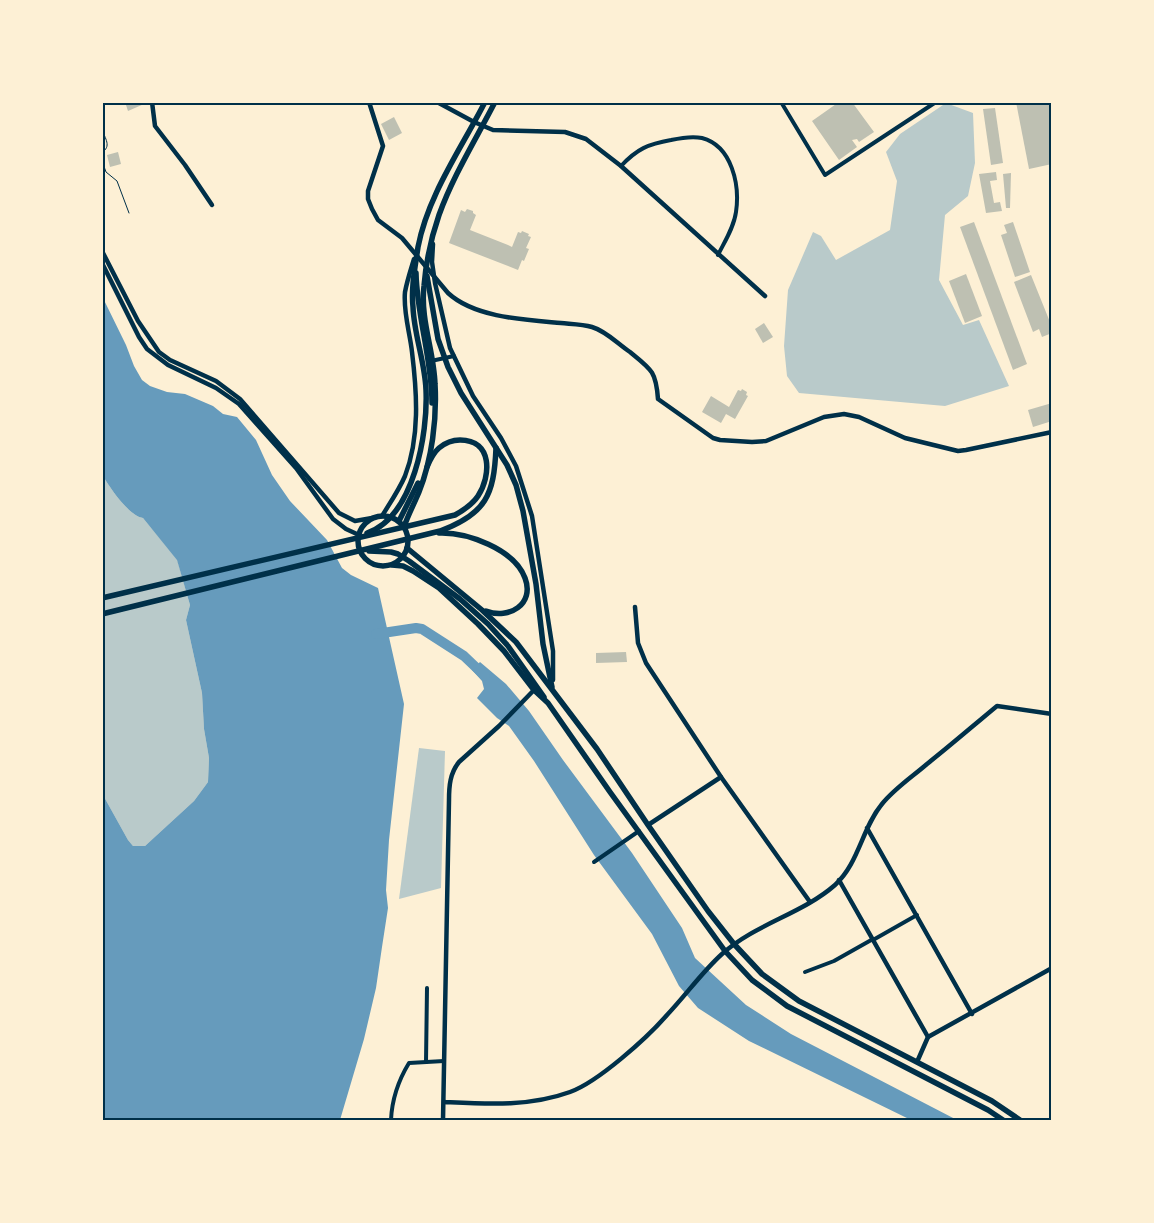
<svg xmlns="http://www.w3.org/2000/svg" width="1154" height="1223" font-family="'Varela Round',sans-serif">
  <style>
    .green { fill: #b9caca }
    .water { fill: #669bbc }
    .lines { fill: none; stroke-linecap: round; stroke-linejoin: round }
    .river { stroke: #669bbc; stroke-width: 10 }
    .building { fill: #bec0b2 }
    .path { stroke: #003049; stroke-width: 1 }
    .minor { stroke: #003049; stroke-width: 4 }
    .tertiary { stroke: #003049; stroke-width: 4.5 }
    .primary { stroke: #003049; stroke-width: 5.5 }
    .neatline { fill: none; stroke: #003049; stroke-width: 2 }
  </style>
  <rect width="100%" height="100%" fill="#fdf0d5"/>
  <g class="green">
    <path d="M946,103L973,113L975,163L968,196L945,215L939,280L963,325L979,320L1009,386L945,406L799,393L787,376L784,346L788,290L813,232L821,236L836,260L890,230L897,181L886,152L900,134Z"/>
    <path d="M103,476C110,488 129,516 143,518L177,559L190,605L186,620L202,693L204,729L209,758L208,782L194,801L145,846H133L128,840L103,795Z"/>
    <path d="M419,748L445,751L441,888L399,899Z"/>
  </g>
  <g class="water">
    <path d="M102,296L126,345L134,366L142,380L150,386L167,392L185,394L213,406L223,414L237,417L256,440L272,475L290,501L327,540L342,568L351,575L378,588L404,704L389,840L386,890L388,908L382,947L376,988L364,1039L340,1120H103V795L128,840L133,846H145L194,801L208,782L209,758L204,729L202,693L186,620L190,605L177,560L143,518C129,516 110,488 103,476Z"/>
    <path d="M480,662L506,684L529,711L563,760L632,853L682,928L695,958L746,1005L791,1034L957,1120H911L749,1041L698,1008L679,986L652,934L594,855L534,761L509,726L497,718L477,698L484,689L482,681L472,670Z"/>
  </g>
  <g class="lines">
    <path class="river" d="M376,634L416,628L422,629L464,656L485,676"/>
  </g>
  <g class="building">
    <path d="M125,102H144V104L128,111Z"/>
    <path d="M839,102H852L874,132L859,142L857,139L852,140L857,147L839,160L812,121Z"/>
    <path d="M1016,102H1049L1052,115V164L1029,169Z"/>
    <path d="M995,108L1003,163L991,165L983,109Z"/>
    <path d="M394,117L402,133L389,140L381,124Z"/>
    <path d="M118,152L121,164L110,167L107,155Z"/>
    <path d="M996,172L997,180L990,181L994,203L1000,202L1002,211L986,213L979,174Z"/>
    <path d="M1011,173L1010,208H1006L1003,174Z"/>
    <path d="M467,209L473,211V213L476,215L470,230L508,245L512,247L518,232L521,233L522,231L529,234L528,236L531,237L526,248L529,249L524,261L522,260L518,270L449,243L461,210L465,212Z"/>
    <path d="M974,222L1027,364L1013,370L960,227Z"/>
    <path d="M1013,222L1030,272L1015,277L1001,235L1007,233L1004,225Z"/>
    <path d="M966,274L982,316L965,323L949,281Z"/>
    <path d="M1031,275L1052,327V333L1042,337L1039,329L1033,332L1014,282Z"/>
    <path d="M764,323L773,337L763,343L755,329Z"/>
    <path d="M742,389L747,392L746,395L748,396L735,419L726,414L721,423L702,412L711,396L729,407L738,390L741,391Z"/>
    <path d="M1052,403V421L1033,427L1028,410Z"/>
    <path d="M626,652L627,662L596,663V653Z"/>
  </g>
  <g class="lines">
    <g class="path">
      <path d="M102,130C105,138 112,147 102,152"/>
      <path d="M102,161L106,172L117,181L129,213"/>
    </g>
    <g class="minor">
      <path d="M781,102L825,175L936,102"/>
      <path d="M621,166C637,149 648,144 671,140C680,138 693,136 702,138C732,146 740,185 736,212C734,227 725,241 718,255"/>
      <path d="M431,361L454,356"/>
      <path d="M594,862L639,831"/>
      <path d="M873,940L917,915"/>
      <path d="M805,972L834,961L873,939"/>
      <path d="M426,1062L427,988"/>
      <path d="M391,1120C392,1098 398,1081 409,1063L444,1061"/>
    </g>
    <g class="tertiary">
      <path d="M152,102L155,126L185,165L212,205"/>
      <path d="M369,102L383,146L368,191V199L372,209L378,220L402,238L448,293C475,318 527,320 561,323C571,324 582,324 592,327C606,331 618,344 630,352C651,369 656,371 658,399L713,438L720,440L752,442L766,441L824,417L844,414L859,417L905,438L958,451L966,450L1052,432"/>
      <path d="M437,102L474,122L493,130L565,132L586,139L621,166L765,296"/>
      <path d="M433,244L432,262L435,283L450,348L473,396L501,438L516,466L532,516L553,651V680"/>
      <path d="M102,251L138,321L159,352L170,360L216,381L240,399L339,513L355,521L372,518"/>
      <path d="M102,263L139,337L147,349L168,365L216,388L239,404L296,468L333,519L346,529L359,535"/>
      <path d="M382,516C390,503 399,490 405,476C420,437 417,393 412,352C410,333 403,312 405,292C407,281 411,269 414,259"/>
      <path d="M635,607L638,643L646,663L721,777L810,902"/>
      <path d="M648,825L721,777"/>
      <path d="M867,828L972,1014"/>
      <path d="M839,880L928,1037"/>
      <path d="M917,1062L928,1037L1052,968"/>
      <path d="M444,1102C486,1104 529,1107 570,1092C598,1082 647,1038 667,1015C686,995 702,972 722,954C755,924 802,914 835,885C859,863 862,828 882,804C895,788 912,777 927,764C951,745 974,725 997,706L1052,714"/>
      <path d="M443,1120L449,800C449,786 450,773 459,762L499,726L534,690"/>
    </g>
    <g class="primary">
      <path d="M416,273C417,317 432,359 432,403"/>
      <path d="M427,276L438,339L448,367L461,393L507,465L516,485L523,511L536,584L543,644L552,687"/>
      <circle cx="383" cy="541" r="25"/>
      <path d="M399,521L418,483"/>
      <path d="M404,527C408,515 414,504 419,492C432,459 437,419 435,384C434,351 420,319 424,286C426,262 431,238 439,215C453,176 476,139 495,102"/>
      <path d="M367,533C414,517 428,433 426,390C425,362 414,335 413,307C411,287 415,268 418,247C428,195 461,149 485,102"/>
      <path d="M439,533C467,532 514,549 525,578C535,604 509,620 486,611"/>
      <path d="M407,548L482,610L516,642L597,749L648,825L708,911L734,944L762,974L799,1001L992,1101L1020,1120"/>
      <path d="M369,551L391,552L398,554L409,561L460,599L488,624L508,646L544,697"/>
      <path d="M392,565L403,566L413,571L439,588L478,624L504,651L534,690L548,703L610,792L725,951L752,980L787,1006L988,1110L1003,1120"/>
      <path d="M102,598L455,515C464,510 472,505 478,496C491,476 493,440 460,440C453,440 445,443 439,448C433,453 430,460 427,467"/>
      <path d="M102,614L440,531C486,514 494,495 496,448"/>
    </g>
  </g>
  <rect width="1154" height="1223" fill="none" stroke="#fdf0d5" stroke-width="208"/>
  <rect x="104" y="104" width="946" height="1015" class="neatline"/>
</svg>
